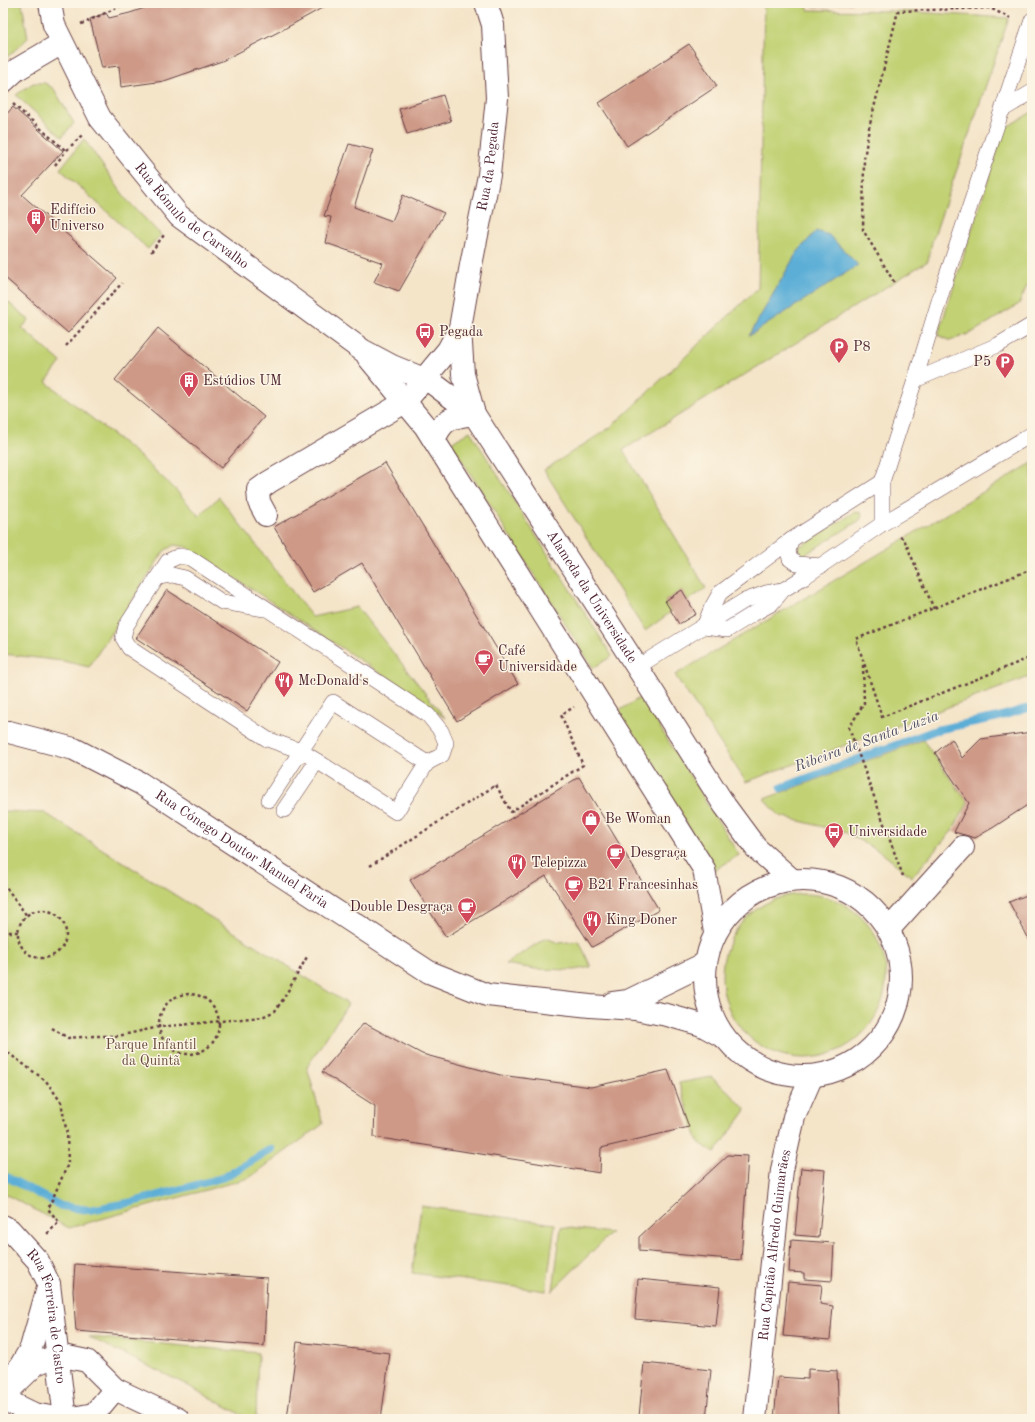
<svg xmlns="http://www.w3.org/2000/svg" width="1035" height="1422" font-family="'Old Standard TT',serif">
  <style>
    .green { fill: #c1d173; stroke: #86784f }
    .water { fill: #5caed7; stroke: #536681 }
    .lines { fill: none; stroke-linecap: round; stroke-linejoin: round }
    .stream { stroke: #5caed7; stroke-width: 8 }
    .building { fill: #ce9987 }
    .lane-casing { stroke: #643d43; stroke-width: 16 }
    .street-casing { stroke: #643d43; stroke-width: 24 }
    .secondary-casing { stroke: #643d43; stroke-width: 24 }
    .path { stroke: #643d43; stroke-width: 2.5; stroke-dasharray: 3 3; stroke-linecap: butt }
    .lane { stroke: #fff; stroke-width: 15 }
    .street { stroke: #fff; stroke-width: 22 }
    .secondary { stroke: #fff; stroke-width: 22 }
    .labels { text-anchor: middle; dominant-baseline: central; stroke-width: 3; stroke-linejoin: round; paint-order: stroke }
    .street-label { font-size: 14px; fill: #4a1f2b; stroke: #fcf5e5 }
    .poi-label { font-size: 14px; fill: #4a1f2b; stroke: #fcf5e5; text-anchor: start }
    .park-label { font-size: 14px; fill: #684c3d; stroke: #fcf5e5 }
    .water-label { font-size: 15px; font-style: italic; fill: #505167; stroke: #fcf5e5 }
  </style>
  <rect width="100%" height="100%" fill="#fcf5e5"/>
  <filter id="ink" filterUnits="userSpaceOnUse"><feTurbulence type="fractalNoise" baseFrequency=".025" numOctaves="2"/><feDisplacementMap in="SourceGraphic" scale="8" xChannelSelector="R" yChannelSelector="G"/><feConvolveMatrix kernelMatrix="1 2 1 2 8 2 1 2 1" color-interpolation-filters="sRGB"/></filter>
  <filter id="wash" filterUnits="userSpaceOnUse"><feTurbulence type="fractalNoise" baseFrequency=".012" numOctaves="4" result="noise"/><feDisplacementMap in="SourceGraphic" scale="16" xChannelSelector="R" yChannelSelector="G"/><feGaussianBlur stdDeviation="0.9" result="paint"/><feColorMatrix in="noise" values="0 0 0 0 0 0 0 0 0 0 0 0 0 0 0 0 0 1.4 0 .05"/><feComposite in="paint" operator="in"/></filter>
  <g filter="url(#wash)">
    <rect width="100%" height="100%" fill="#f4e4c8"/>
    <g class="green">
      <path d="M3,3H22L28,38L3,61Z"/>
      <path d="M764,3H807L808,10L898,11L1009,18L932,242L928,261L623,450L706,588L688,601L682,590L665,601L671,612L645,631L544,470L611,427L758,288Z"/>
      <path d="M33,83H45L54,89L74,123L62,137L16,95Z"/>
      <path d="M1032,112V274L1019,304L973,332L950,341L938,335L1005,128Z"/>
      <path d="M84,139L127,200L161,235L148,249L60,169Z"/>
      <path d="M3,298L29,320L22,328L61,362L46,382L136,453L175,489L199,516L219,497L312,617L357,607L445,718L409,692L187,547L174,545L164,551L89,667L63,661L3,654Z"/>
      <path d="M470,431L612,656L593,668L451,443Z"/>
      <path d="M1032,463V676L746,782L675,675Z"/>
      <path d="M855,512L861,513L862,516L860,520L806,554L801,555L799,552V547Z"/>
      <path d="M641,697L739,855L715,870L617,712Z"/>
      <path d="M923,740L968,803L952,831L912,877L882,853L847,833L780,816L764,799Z"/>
      <path d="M3,811L45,813L348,1004L307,1067L323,1124L249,1178L69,1228L3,1193Z"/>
      <circle cx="804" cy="976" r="82"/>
      <path d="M546,938L559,943L579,941L591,967L574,970L535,969L505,964Z"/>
      <path d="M711,1077L728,1091L746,1110L715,1153L698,1142L679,1083Z"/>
      <path d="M421,1206L555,1224L546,1291L412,1273Z"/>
      <path d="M561,1227L611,1233L552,1291H553Z"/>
      <path d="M89,1337L258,1353L256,1419H249L185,1384Z"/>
    </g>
    <path class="water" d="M816,231L829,235L858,265L749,336L796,254Z"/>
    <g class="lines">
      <g class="stream">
        <path d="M781,788L936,730L998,717L1032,707"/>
        <path d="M3,1175L61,1206L89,1210L133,1202L225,1177L271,1149"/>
      </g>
    </g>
    <g id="blocks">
      <g class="building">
        <path d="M159,3H331L284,29L222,61L164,81L121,87L119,66L102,68L90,19L106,13L109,18L130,13Z"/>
        <path d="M810,3H852V4L810,5Z"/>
        <path d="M689,44L717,86L627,146L599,103Z"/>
        <path d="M443,95L451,121L407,134L399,109Z"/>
        <path d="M13,107L63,151L22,195L117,278L68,333L3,276V118Z"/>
        <path d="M349,144L373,150L354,207L392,221L403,195L444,213L399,291L374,282L383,263L326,243L331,217L324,216Z"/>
        <path d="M158,328L264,417L221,468L115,380Z"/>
        <path d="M385,463L518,684L457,721L362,563L313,592L274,527Z"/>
        <path d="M167,590L278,662L247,711L136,638Z"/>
        <path d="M682,590L696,614L679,624L665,601Z"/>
        <path d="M1032,732V802L994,827L975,838L954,832L969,803L935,753L952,739L962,758L981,739Z"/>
        <path d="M579,777L659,910L592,947L546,876L446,937L410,880Z"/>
        <path d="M1032,893V945L1009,902Z"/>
        <path d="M364,1023L422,1054L500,1075L591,1087L668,1070L689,1127L601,1148L600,1173L374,1137L375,1106L322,1072Z"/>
        <path d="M728,1155L748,1156L741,1260L639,1251V1237Z"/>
        <path d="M801,1168L825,1170L819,1237L795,1235Z"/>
        <path d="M791,1240L834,1243L832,1281L804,1279V1273L789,1272Z"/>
        <path d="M75,1264L267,1278L264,1346L76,1331L73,1291Z"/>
        <path d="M638,1279L720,1287L716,1326L635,1319Z"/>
        <path d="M788,1282L822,1285L820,1304L833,1306L830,1340L783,1336Z"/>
        <path d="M297,1342L390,1353L381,1419H287Z"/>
        <path d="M644,1363L711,1370L706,1419H663L639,1417Z"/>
        <path d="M808,1369L837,1371L839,1419H774L778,1377L808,1379Z"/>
      </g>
    </g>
  </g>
  <g filter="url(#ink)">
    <use href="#blocks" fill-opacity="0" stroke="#643d43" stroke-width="1"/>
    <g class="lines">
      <defs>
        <g id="lane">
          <path d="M1002,110L1032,92"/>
          <path d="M915,380L998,345L1032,325"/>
          <path d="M882,524V482L915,380L946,278L1032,20"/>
          <path d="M791,540L788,551L790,559L797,564L821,566"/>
          <path d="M158,577L172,575L185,578L222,602L264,609"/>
          <path d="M704,627L727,630L753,614L771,604L783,590L807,575L882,524L1032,434"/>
          <path d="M704,627L711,609L720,593L791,540L882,482"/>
          <path d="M637,667L744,601L766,593L783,590"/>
          <path d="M317,761L301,751L267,739L129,648L123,638L126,626L168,561L179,556L190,558L428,715L441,731L446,743L442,755L427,763"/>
          <path d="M269,800L333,702L427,763L396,812L317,761L284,810"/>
        </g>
        <g id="street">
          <path d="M3,82L16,70L62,43"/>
          <path id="s1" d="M474,414L463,374L460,328L471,265L489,175L497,98L493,25L486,3"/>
          <path d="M266,515L259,502L258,490L269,482L405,402L448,350L460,328"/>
          <path d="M890,928L963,847"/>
          <path d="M15,1375L31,1348L49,1284"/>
          <path d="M3,1396L36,1364L58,1355L87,1361L115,1389L178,1419"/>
          <path d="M3,1399L34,1414L62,1419"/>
          <path d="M68,1419L94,1414L115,1389"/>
        </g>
        <g id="secondary">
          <path id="s2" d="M50,3L54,25L100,118L179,216L362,350L392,366L431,382L474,414L637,667L725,806L756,848L791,879"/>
          <path d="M368,357L425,426L704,869L715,932"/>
          <path d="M434,440C444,417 451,418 474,414"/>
          <path id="s3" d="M3,732H9L74,749L140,783L429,972L487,995L590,1006L635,1009L667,1015L702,1025L722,1036"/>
          <circle cx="803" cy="978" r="98"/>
          <path d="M613,1003L628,1001L704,964"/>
          <path id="s4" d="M3,1226L10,1230L38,1261L49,1284L65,1419"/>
          <path id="s5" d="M755,1419L782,1170L794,1117L812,1076"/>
        </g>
      </defs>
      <use href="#lane" class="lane-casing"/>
      <use href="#street" class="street-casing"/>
      <use href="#secondary" class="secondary-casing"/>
      <g class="path">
        <path d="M81,24L127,3"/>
        <path d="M13,104L66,151L82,135"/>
        <path d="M55,165L66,151"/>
        <path d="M151,252L164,235"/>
        <path d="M894,282L863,230L864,159L869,128L898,11L990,8L1010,18"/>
        <path d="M66,346L122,283"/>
        <path d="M900,537L904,539L934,609"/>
        <path d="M1032,569L856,639L882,717L1032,657"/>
        <path d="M863,665L864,703L849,728L903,876"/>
        <path d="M370,866L496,785L511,812L583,765L561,715L574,707"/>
        <path d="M3,883L27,916"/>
        <circle cx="42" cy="934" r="24"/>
        <path d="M3,933L6,932H19"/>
        <circle cx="189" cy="1024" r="30"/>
        <path d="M52,1028L68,1038L94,1036H118L159,1027L262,1017L275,1011L284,998L308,955"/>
        <path d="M3,1049L46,1081L61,1102L67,1134L68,1164L48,1209L59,1222L47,1234"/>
      </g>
      <use href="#lane" class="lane"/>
      <use href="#street" class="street"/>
      <use href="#secondary" class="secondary"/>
    </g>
  </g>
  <defs>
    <symbol id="building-pin" viewBox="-11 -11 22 30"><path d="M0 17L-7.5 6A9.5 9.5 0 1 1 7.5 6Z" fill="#d1495b" stroke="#fcf5e5"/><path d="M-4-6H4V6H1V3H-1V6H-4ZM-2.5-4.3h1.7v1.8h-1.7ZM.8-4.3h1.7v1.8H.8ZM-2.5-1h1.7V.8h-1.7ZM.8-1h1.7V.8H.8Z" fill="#fff"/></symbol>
    <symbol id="bus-pin" viewBox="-11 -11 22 30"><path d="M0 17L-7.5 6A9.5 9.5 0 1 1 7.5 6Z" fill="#d1495b" stroke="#fcf5e5"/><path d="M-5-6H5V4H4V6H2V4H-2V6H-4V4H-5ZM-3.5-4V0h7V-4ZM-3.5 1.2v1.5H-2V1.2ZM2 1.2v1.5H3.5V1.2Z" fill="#fff"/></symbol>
    <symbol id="parking-pin" viewBox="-11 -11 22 30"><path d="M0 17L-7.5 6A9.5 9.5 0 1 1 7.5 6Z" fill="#d1495b" stroke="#fcf5e5"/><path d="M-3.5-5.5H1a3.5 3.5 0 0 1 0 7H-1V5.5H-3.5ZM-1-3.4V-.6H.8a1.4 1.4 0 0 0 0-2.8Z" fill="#fff"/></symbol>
    <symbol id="cafe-pin" viewBox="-11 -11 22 30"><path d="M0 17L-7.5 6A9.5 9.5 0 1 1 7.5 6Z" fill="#d1495b" stroke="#fcf5e5"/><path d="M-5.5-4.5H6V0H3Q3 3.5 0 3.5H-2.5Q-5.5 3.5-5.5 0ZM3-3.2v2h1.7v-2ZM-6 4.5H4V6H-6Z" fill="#fff"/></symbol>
    <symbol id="restaurant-pin" viewBox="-11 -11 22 30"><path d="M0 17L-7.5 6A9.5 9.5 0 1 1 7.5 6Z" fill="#d1495b" stroke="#fcf5e5"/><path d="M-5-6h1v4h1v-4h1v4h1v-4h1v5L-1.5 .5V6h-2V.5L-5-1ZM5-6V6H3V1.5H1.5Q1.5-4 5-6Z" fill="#fff"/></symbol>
    <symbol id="shop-pin" viewBox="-11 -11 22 30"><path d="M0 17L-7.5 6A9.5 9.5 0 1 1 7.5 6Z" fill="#d1495b" stroke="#fcf5e5"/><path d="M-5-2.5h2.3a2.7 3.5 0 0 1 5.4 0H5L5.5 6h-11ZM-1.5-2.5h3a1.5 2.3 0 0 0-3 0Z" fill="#fff"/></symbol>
  </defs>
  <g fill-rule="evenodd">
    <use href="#building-pin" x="25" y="207" width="22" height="30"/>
    <use href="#bus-pin" x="414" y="321" width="22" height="30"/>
    <use href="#parking-pin" x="828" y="336" width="22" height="30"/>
    <use href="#parking-pin" x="994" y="351" width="22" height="30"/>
    <use href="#building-pin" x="178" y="370" width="22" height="30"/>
    <use href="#cafe-pin" x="473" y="648" width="22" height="30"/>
    <use href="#restaurant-pin" x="273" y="670" width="22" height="30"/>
    <use href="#shop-pin" x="580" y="808" width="22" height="30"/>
    <use href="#bus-pin" x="823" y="821" width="22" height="30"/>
    <use href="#cafe-pin" x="605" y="842" width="22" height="30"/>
    <use href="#restaurant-pin" x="506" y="852" width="22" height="30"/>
    <use href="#cafe-pin" x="563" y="874" width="22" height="30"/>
    <use href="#cafe-pin" x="456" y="896" width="22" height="30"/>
    <use href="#restaurant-pin" x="581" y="909" width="22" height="30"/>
  </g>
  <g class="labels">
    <g class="street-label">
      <text stroke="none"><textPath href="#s1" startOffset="252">Rua da Pegada</textPath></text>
      <text stroke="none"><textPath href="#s2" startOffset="261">Rua Rómulo de Carvalho</textPath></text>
      <text stroke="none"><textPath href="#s2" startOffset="826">Alameda da Universidade</textPath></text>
      <text stroke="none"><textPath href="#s3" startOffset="269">Rua Cónego Doutor Manuel Faria</textPath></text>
      <text stroke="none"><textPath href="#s5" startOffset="175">Rua Capitão Alfredo Guimarães</textPath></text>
      <text stroke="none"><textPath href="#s4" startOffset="106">Rua Ferreira de Castro</textPath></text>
    </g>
    <g class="poi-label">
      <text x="50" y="210">Edifício<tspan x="50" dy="16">Universo</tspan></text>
      <text x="439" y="332">Pegada</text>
      <text x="853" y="347">P8</text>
      <text x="991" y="362" text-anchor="end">P5</text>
      <text x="203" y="381">Estúdios UM</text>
      <text x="498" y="651">Café<tspan x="498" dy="16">Universidade</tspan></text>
      <text x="298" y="681">McDonald's</text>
      <text x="605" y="819">Be Woman</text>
      <text x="848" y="832">Universidade</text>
      <text x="630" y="853">Desgraça</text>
      <text x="531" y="863">Telepizza</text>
      <text x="588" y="885">B21 Francesinhas</text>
      <text x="453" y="907" text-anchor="end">Double Desgraça</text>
      <text x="606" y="920">King Doner</text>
    </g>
    <g class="park-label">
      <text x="151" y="1045">Parque Infantil<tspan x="151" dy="16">da Quintã</tspan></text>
    </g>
    <g class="water-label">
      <text transform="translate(867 742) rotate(-20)">Ribeira de Santa Luzia</text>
    </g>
  </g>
  <rect width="1035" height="1422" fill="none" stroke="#fcf5e5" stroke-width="16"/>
</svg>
